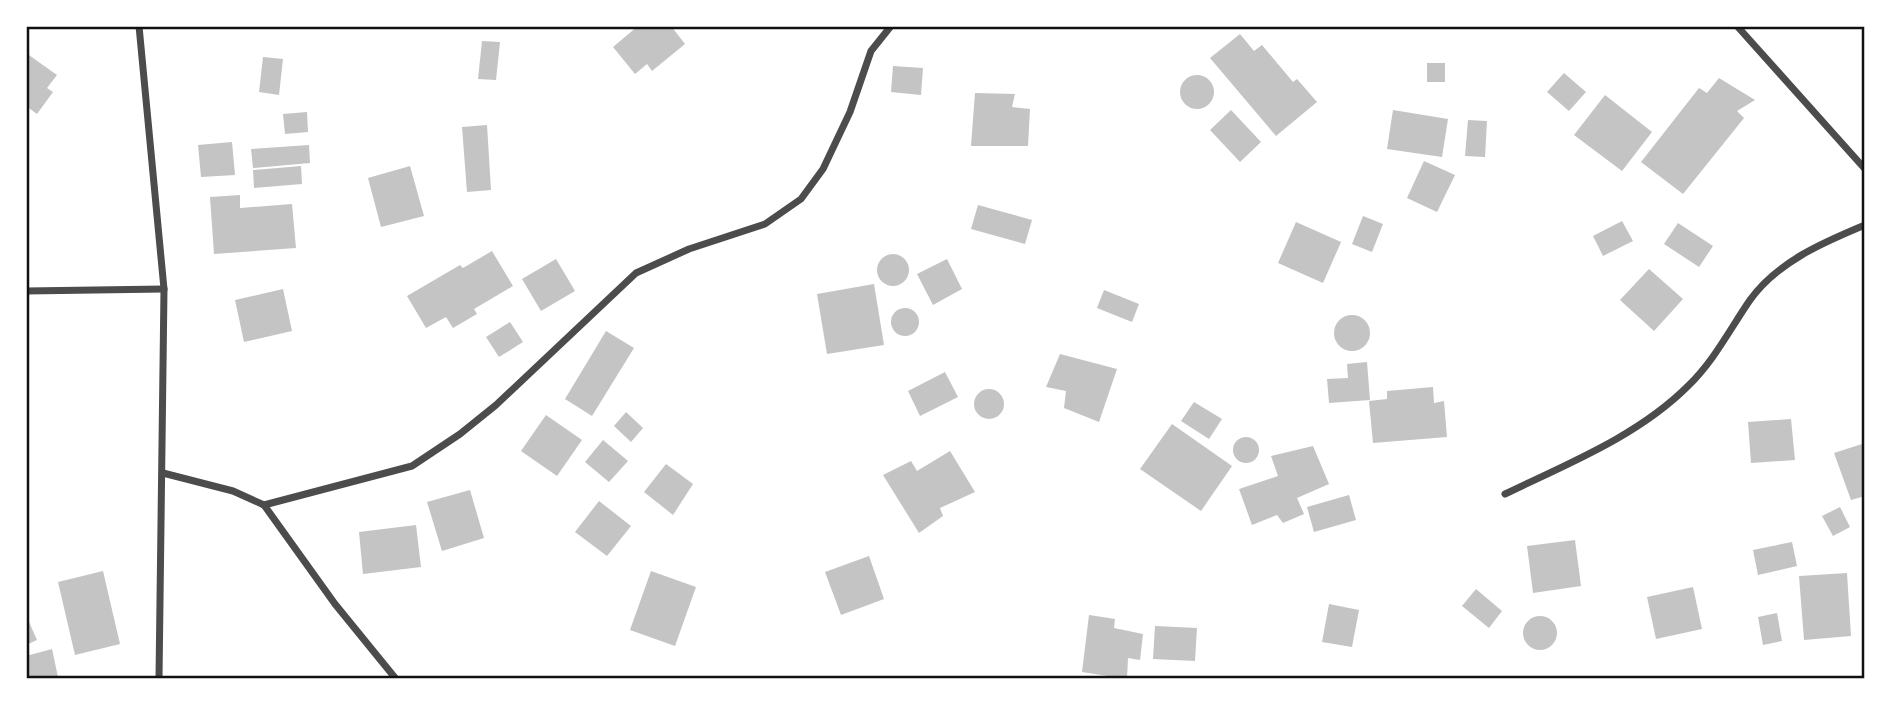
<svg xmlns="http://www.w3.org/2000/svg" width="1891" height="705" font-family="Barlow,sans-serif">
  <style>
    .building { fill: #c4c4c4 }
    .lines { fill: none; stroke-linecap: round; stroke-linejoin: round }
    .minor { stroke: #4c4c4c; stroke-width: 7 }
    .neatline { fill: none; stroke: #111; stroke-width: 2.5 }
  </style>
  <rect width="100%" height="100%" fill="#fff"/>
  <g class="building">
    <path d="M638,26H671L685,44L652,71L647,64L635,74L613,47Z"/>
    <path d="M1240,34L1254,51L1262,45L1293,82L1297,79L1317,102L1276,136L1210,58Z"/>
    <path d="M482,41L500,42L496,80L478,79Z"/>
    <path d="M26,53L57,75L47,88L53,92L37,114L26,106Z"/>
    <path d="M263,57L283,59L279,95L259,92Z"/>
    <rect x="1427" y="63" width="18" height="19"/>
    <path d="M893,66L923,68L921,95L891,92Z"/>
    <path d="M1564,73L1586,92L1569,111L1547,92Z"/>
    <circle cx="1197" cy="92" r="17"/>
    <path d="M1719,78L1755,100L1737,111L1744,118L1683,194L1641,162L1699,88L1707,93Z"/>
    <path d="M975,93L1015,94L1012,107L1030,109L1028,146H971Z"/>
    <path d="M1605,95L1652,132L1622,171L1574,135Z"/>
    <path d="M1231,110L1261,142L1240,162L1210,130Z"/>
    <path d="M1393,110L1448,119L1442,157L1387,149Z"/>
    <path d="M307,112L308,132L285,134L283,114Z"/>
    <path d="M1468,120L1487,121L1485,157L1465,156Z"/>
    <path d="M487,125L491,190L467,192L462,127Z"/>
    <path d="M232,142L235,175L201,177L198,145Z"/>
    <path d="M309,145L310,163L253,168L251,149Z"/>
    <path d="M1424,161L1455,175L1437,212L1407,198Z"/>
    <path d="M301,166L302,184L254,188L253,170Z"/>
    <path d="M410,166L424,216L381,227L368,178Z"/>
    <path d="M240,195V208L292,204L296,248L214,254L210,197Z"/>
    <path d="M978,205L1032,220L1025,244L971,229Z"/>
    <path d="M1363,216L1383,224L1372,252L1352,244Z"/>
    <path d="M1622,221L1633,241L1603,256L1593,236Z"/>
    <path d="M1296,222L1341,242L1323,283L1278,263Z"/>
    <path d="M1678,223L1713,246L1699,267L1664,244Z"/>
    <path d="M492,251L513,286L474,309L477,314L453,328L446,317L426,328L407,296L460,265L463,268Z"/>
    <circle cx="893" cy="270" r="16"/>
    <path d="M556,259L575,291L541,311L522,279Z"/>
    <path d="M947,259L962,289L933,305L917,274Z"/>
    <path d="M1649,269L1683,299L1654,331L1620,300Z"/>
    <path d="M874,284L884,345L827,354L817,294Z"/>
    <path d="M283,289L292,331L244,342L235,300Z"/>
    <path d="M1104,290L1139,304L1132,322L1097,308Z"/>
    <circle cx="905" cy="322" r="14"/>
    <circle cx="1352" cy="333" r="18"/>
    <path d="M510,322L523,342L499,357L486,337Z"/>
    <path d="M606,331L634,348L592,416L565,399Z"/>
    <path d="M1060,354L1117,369L1099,422L1064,408L1066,391L1046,387Z"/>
    <path d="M1367,362L1370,400L1329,403L1327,379L1348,378L1347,364Z"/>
    <path d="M945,372L958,397L920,416L908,391Z"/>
    <path d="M1433,387L1434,403L1444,401L1447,437L1373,443L1369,401L1387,399V391Z"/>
    <circle cx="989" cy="404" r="15"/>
    <path d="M1194,402L1222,419L1209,439L1181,421Z"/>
    <path d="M626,412L643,428L631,442L614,426Z"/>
    <path d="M546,415L582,440L557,476L521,451Z"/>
    <path d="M1791,419L1795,460L1751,463L1748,422Z"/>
    <path d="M1172,424L1232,466L1201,511L1140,469Z"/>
    <circle cx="1246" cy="450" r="13"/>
    <path d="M603,440L628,461L609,482L585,462Z"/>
    <path d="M1865,443V496L1851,500L1834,453Z"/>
    <path d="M1313,446L1329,484L1297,498L1304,514L1283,523L1277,515L1252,525L1239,489L1278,476L1271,456Z"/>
    <path d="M950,451L975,492L940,508L943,516L919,533L883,475L911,461L917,471Z"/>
    <path d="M666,464L693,484L673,515L644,492Z"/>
    <path d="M470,490L484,538L442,551L427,502Z"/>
    <path d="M1349,495L1356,520L1314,532L1307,507Z"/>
    <path d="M599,501L631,526L607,556L575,532Z"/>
    <path d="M1840,507L1850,527L1833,536L1822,516Z"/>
    <path d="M416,525L421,567L363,574L359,532Z"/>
    <path d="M1575,540L1581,586L1533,593L1527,546Z"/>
    <path d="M1792,542L1797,566L1758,575L1753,550Z"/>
    <path d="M869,556L884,599L841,615L825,572Z"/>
    <path d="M103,571L120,644L75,655L58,582Z"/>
    <path d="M651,571L696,587L675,646L630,630Z"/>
    <path d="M1847,573L1851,636L1804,640L1799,576Z"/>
    <path d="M1693,587L1702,629L1656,639L1647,597Z"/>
    <path d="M1476,589L1502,611L1489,628L1462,606Z"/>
    <path d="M1329,604L1359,610L1352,647L1322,642Z"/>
    <path d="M1777,613L1782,641L1763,645L1758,617Z"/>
    <path d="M1089,615L1115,619L1114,628L1143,634L1140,660L1128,658L1127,679L1082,672Z"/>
    <circle cx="1540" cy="633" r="17"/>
    <path d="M29,622L37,640L26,645V624Z"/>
    <path d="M1155,626L1197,628L1195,661L1153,659Z"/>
    <path d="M52,649L58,677L26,679V656Z"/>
  </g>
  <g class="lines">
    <g class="minor">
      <path d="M139,26L164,289L159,679"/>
      <path d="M1737,26L1865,169"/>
      <path d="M26,291L164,289"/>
      <path d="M163,473L233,491L264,505L335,604L396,679"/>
      <path d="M1505,494C1567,464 1638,436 1688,386C1714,361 1730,329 1750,300C1777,262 1824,242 1865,225"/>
      <path d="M264,505L412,466L460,434L496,405L636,273L689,249L765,224L801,199L823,169L850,112L871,51L891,26"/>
    </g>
  </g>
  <rect width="1891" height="705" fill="none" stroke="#ffffff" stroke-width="56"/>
  <rect x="28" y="28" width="1835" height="649" class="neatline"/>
</svg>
